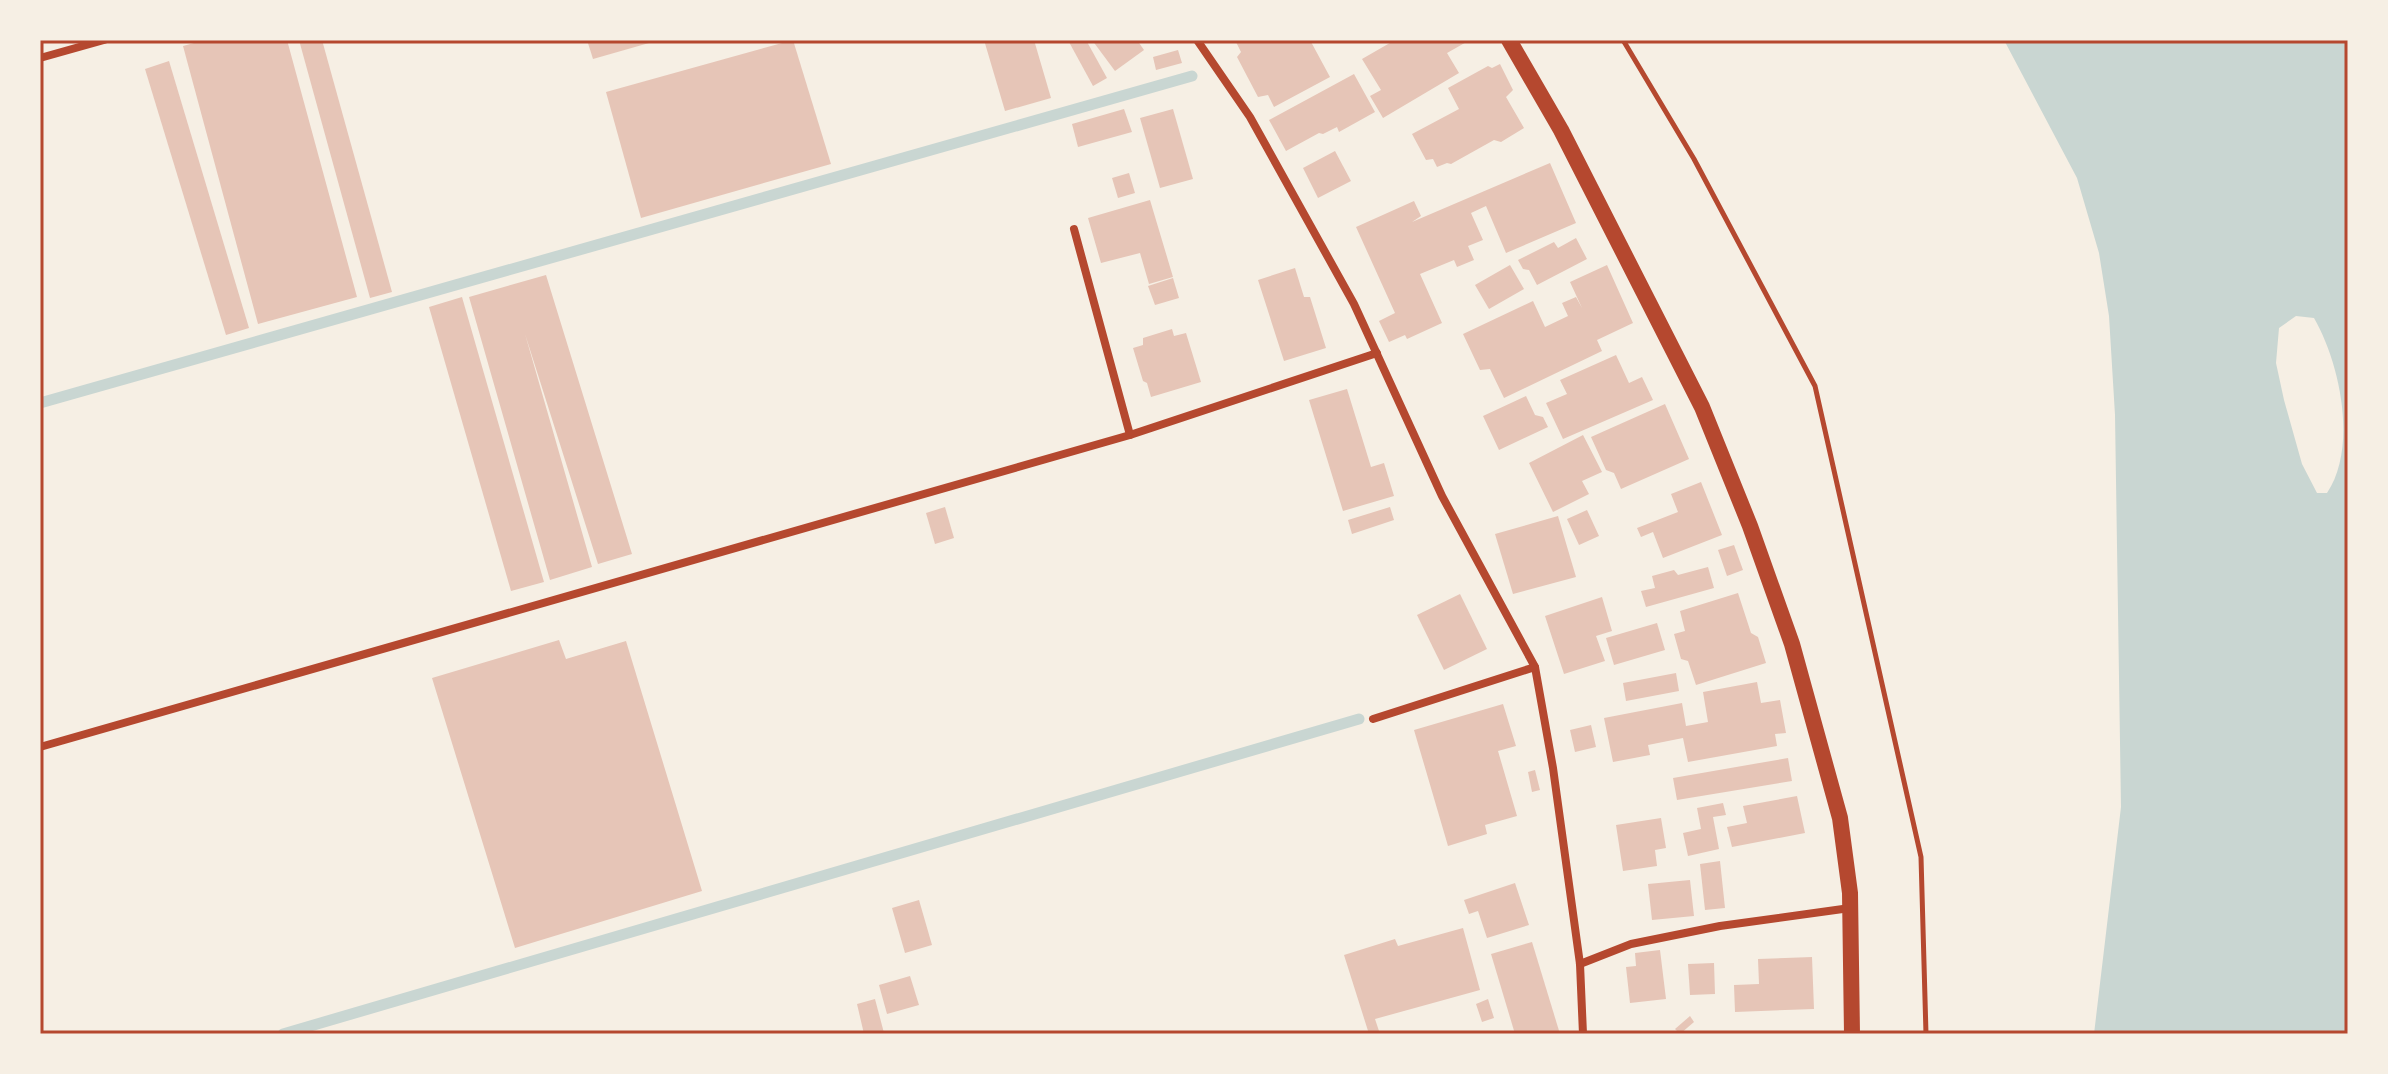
<svg xmlns="http://www.w3.org/2000/svg" width="2388" height="1074" font-family="Karla,sans-serif">
  <style>
    .water { fill: #c9d6d2; fill-rule: evenodd }
    .lines { fill: none; stroke-linecap: round; stroke-linejoin: round }
    .stream { stroke: #c9d6d2; stroke-width: 11 }
    .building { fill: #e6c5b7 }
    .path { stroke: #b5482f; stroke-width: 5 }
    .minor { stroke: #b5482f; stroke-width: 8 }
    .secondary { stroke: #b5482f; stroke-width: 16 }
    .neatline { fill: none; stroke: #b5482f; stroke-width: 3 }
  </style>
  <rect width="100%" height="100%" fill="#f6efe4"/>
  <path class="water" d="M2004,40H2348V1034H2094L2121,807L2115,415L2109,316L2099,253L2077,178ZM2296,316L2314,318C2340,363 2358,447 2327,493H2317L2302,464L2284,400L2276,363L2279,328Z"/>
  <g class="lines">
    <g class="stream">
      <path d="M40,403L1192,76"/>
      <path d="M283,1034L1359,719"/>
    </g>
  </g>
  <g class="building">
    <path d="M205,40H287L357,297L258,324L183,46Z"/>
    <path d="M299,40H322L392,292L370,298Z"/>
    <path d="M587,40H656V41L593,59Z"/>
    <path d="M793,40L831,164L641,218L606,92Z"/>
    <path d="M984,40H1034L1051,98L1005,111Z"/>
    <path d="M1072,40H1086L1107,78L1093,86L1069,42Z"/>
    <path d="M1092,40H1137L1144,50L1115,71Z"/>
    <path d="M1235,40H1310L1330,77L1274,107L1268,95L1258,97L1237,57L1241,52Z"/>
    <path d="M1395,40H1470L1447,53L1459,73L1383,118L1370,96L1381,90L1362,59Z"/>
    <path d="M1178,50L1182,63L1156,70L1153,57Z"/>
    <path d="M169,61L249,328L226,335L145,69Z"/>
    <path d="M1500,64L1513,90L1506,97L1524,128L1501,142L1494,140L1451,164L1447,163L1437,167L1433,159L1426,160L1412,134L1459,109L1448,88L1488,66L1492,68Z"/>
    <path d="M1354,74L1375,112L1339,132L1337,127L1323,134L1319,133L1286,151L1269,120Z"/>
    <path d="M1124,109L1132,132L1078,147L1072,124Z"/>
    <path d="M1173,109L1193,179L1160,188L1140,118Z"/>
    <path d="M1335,151L1351,181L1318,198L1303,168Z"/>
    <path d="M1550,163L1576,223L1506,253L1486,206L1471,213L1483,240L1468,246L1474,260L1457,267L1454,260L1420,274L1442,323L1407,339L1405,335L1389,342L1379,321L1395,313L1356,227L1414,201L1421,216L1412,222Z"/>
    <path d="M1129,173L1135,193L1118,198L1112,178Z"/>
    <path d="M1150,200L1173,277L1149,284L1140,253L1101,263L1088,218Z"/>
    <path d="M1576,238L1587,259L1537,285L1529,270L1523,269L1518,260L1554,242L1558,248Z"/>
    <path d="M1510,265L1524,289L1489,309L1475,285Z"/>
    <path d="M1607,265L1633,323L1597,340L1602,351L1504,398L1490,369L1480,370L1463,334L1533,301L1545,327L1568,316L1562,303L1576,297L1582,308L1570,282Z"/>
    <path d="M1295,268L1304,297H1310L1326,348L1284,361L1258,280Z"/>
    <path d="M546,275L632,554L598,564L525,334L592,567L550,580L469,297Z"/>
    <path d="M1173,278L1179,298L1155,305L1148,286Z"/>
    <path d="M462,297L544,582L511,591L429,307Z"/>
    <path d="M1172,329L1174,336L1186,333L1201,382L1151,397L1147,383L1143,381L1133,348L1143,345V338Z"/>
    <path d="M1616,355L1629,383L1642,377L1653,400L1563,439L1546,403L1567,394L1560,380Z"/>
    <path d="M1347,389L1371,467L1384,463L1394,496L1343,511L1309,400Z"/>
    <path d="M1526,396L1535,415L1543,417L1548,427L1499,450L1483,416Z"/>
    <path d="M1665,404L1689,459L1621,489L1614,473L1606,470L1591,437Z"/>
    <path d="M1583,435L1602,472L1582,481L1589,494L1553,512L1529,463Z"/>
    <path d="M1701,482L1722,535L1663,558L1653,532L1641,537L1637,528L1678,512L1671,494Z"/>
    <path d="M945,507L954,538L935,544L926,513Z"/>
    <path d="M1390,507L1394,520L1352,534L1348,520Z"/>
    <path d="M1587,510L1599,536L1579,545L1567,519Z"/>
    <path d="M1558,516L1576,577L1513,594L1495,534Z"/>
    <path d="M1734,545L1743,570L1727,576L1718,550Z"/>
    <path d="M1708,567L1714,588L1646,607L1641,591L1655,588L1652,576L1674,570L1678,575Z"/>
    <path d="M1738,593L1751,633L1758,637L1766,663L1696,685L1688,661L1681,659L1674,634L1685,631L1680,611Z"/>
    <path d="M1460,594L1487,649L1444,670L1417,615Z"/>
    <path d="M1602,597L1612,631L1596,636L1605,661L1564,674L1545,616Z"/>
    <path d="M1657,623L1665,650L1614,665L1606,638Z"/>
    <path d="M559,640L566,659L626,641L702,891L515,948L432,678Z"/>
    <path d="M1676,673L1679,691L1626,701L1623,683Z"/>
    <path d="M1757,682L1761,703L1780,700L1786,733L1775,734L1777,746L1688,762L1683,738L1648,745L1650,755L1613,762L1604,718L1682,703L1686,726L1708,722L1703,692Z"/>
    <path d="M1503,704L1516,746L1498,751L1517,816L1485,825L1487,834L1448,846L1414,730Z"/>
    <path d="M1591,725L1596,747L1575,752L1570,730Z"/>
    <path d="M1788,758L1792,781L1677,800L1673,778Z"/>
    <path d="M1535,770L1540,790L1532,792L1528,772Z"/>
    <path d="M1797,796L1805,833L1732,847L1727,827L1747,823L1743,806Z"/>
    <path d="M1723,803L1726,815L1713,817L1719,849L1688,856L1683,833L1701,829L1697,808Z"/>
    <path d="M1661,818L1666,848L1655,850L1657,866L1623,871L1616,825Z"/>
    <path d="M1720,861L1725,908L1705,910L1700,864Z"/>
    <path d="M1690,880L1694,916L1652,920L1648,884Z"/>
    <path d="M1515,883L1529,925L1487,938L1478,911L1469,914L1464,900Z"/>
    <path d="M919,900L932,945L905,953L892,908Z"/>
    <path d="M1463,928L1480,990L1375,1019L1380,1034H1369L1344,955L1395,939L1398,946Z"/>
    <path d="M1532,942L1560,1034H1515L1491,954Z"/>
    <path d="M1660,950L1666,999L1630,1003L1626,967L1636,966L1635,953Z"/>
    <path d="M1812,957L1814,1009L1735,1012L1734,985L1759,984L1758,959Z"/>
    <path d="M1714,963L1715,994L1690,995L1688,964Z"/>
    <path d="M910,976L919,1005L887,1014L879,985Z"/>
    <path d="M875,999L884,1033L864,1034L857,1004Z"/>
    <path d="M1488,999L1494,1018L1482,1022L1476,1004Z"/>
    <path d="M1690,1016L1694,1022L1680,1034L1675,1029Z"/>
  </g>
  <g class="lines">
    <path class="path" d="M1623,40L1694,159L1815,386L1921,857L1926,1034"/>
    <g class="minor">
      <path d="M1197,40L1250,117L1354,304L1442,496L1535,667L1553,768L1580,964L1583,1034"/>
      <path d="M40,58L104,40"/>
      <path d="M1074,229L1130,435"/>
      <path d="M1373,719L1535,667"/>
      <path d="M40,747L1130,435L1377,353"/>
      <path d="M1580,964L1631,944L1720,926L1850,908"/>
    </g>
    <path class="secondary" d="M1509,40L1561,130L1702,407L1750,526L1792,644L1840,818L1850,893L1852,1034"/>
  </g>
  <rect width="2388" height="1074" fill="none" stroke="#f6efe4" stroke-width="84"/>
  <rect x="42" y="42" width="2304" height="990" class="neatline"/>
</svg>
